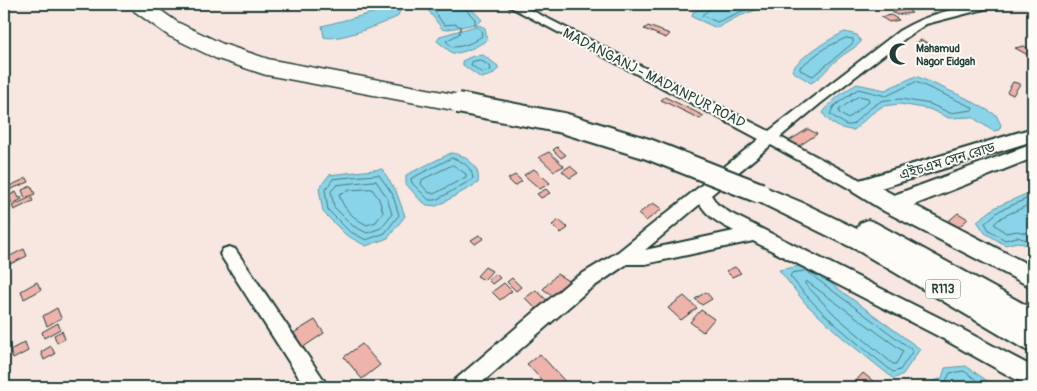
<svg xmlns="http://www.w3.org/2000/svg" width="1037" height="391" font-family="Pangolin,'Noto Sans Bengali',sans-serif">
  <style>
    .water { fill: #89d4e9; stroke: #5f98a1 }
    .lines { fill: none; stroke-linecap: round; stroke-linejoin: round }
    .shore { stroke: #49797c; stroke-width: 1 }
    .building { fill: #eeb3ab; stroke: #1f3d34 }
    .minor-casing { stroke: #1f3d34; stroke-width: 4 }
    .major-casing { stroke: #1f3d34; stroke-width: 4 }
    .minor { fill: #fdfcf7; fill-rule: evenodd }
    .major { fill: #fdfcf7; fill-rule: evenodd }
    .major-bridge-far1-casing { stroke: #1f3d34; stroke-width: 19; stroke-linecap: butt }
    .major-bridge-casing { stroke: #1f3d34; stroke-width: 24; stroke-linecap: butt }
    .major-bridge-far1 { stroke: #fdfcf7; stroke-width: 16 }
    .major-bridge { stroke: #fdfcf7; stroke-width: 20 }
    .labels { text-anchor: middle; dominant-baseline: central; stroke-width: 4; stroke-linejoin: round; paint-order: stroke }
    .far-poi-label { font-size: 11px; font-weight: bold; fill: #1f3d34; stroke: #fdfcf7; text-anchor: start }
    .shield { fill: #fdfcf7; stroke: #62766e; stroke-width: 1 }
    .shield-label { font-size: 12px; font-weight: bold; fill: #1f3d34 }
    .street-label { font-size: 14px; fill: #1f3d34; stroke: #fdfcf7 }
  </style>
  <rect width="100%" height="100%" fill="#f8e6e0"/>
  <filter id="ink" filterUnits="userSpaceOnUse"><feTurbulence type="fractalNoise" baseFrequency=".02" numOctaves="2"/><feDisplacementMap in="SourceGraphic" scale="10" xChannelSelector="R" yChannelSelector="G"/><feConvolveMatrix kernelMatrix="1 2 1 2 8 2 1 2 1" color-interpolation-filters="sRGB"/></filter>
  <g filter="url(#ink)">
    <g class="water">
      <path d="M376,4H394L400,11L397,17C381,24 338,42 324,37L322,26L376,12L379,9Z"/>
      <path d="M429,4H467L482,20L476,24L443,30L428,10L427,6Z"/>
      <path d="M714,4H772L737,17L717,28L692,17L693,12Z"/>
      <path d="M479,25L485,28L487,40C478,46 463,54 452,53L437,41L440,36Z"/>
      <path d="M845,32L857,35L861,42C854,49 846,52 838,59C828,67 822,77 811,83L792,71C796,59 832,37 845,32Z"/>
      <path d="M483,55L498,66V69L492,75L481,78L463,65L462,61L473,56Z"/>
      <path d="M916,76L966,98L996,115L1001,125L999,130L993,131L972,117L949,118L929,109L900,104L883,106L871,114L854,130C842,130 829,124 823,113C832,100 844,91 857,84L885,90Z"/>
      <path d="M451,153C466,155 481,166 478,183L437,206L427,205L420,200L406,184V175Z"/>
      <path d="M382,169L396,191L405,216L388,238L366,246L346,235L323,212L319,188L329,175Z"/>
      <path d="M1033,191V247L1017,242L1005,245L985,233L977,221L996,207Z"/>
      <path d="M806,265L920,349L903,374L894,379L843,338L806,304L779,270Z"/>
      <path d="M966,366L996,387H933L932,382L942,378L945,368Z"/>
    </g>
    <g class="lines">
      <g class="shore">
        <path d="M432,4V8L444,25L456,24L461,27L459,34L446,41L452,47C463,47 473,43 482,36L481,30L475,26V19L465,9L464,4"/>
        <path d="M712,4L710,9L702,15L717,22L758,4"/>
        <path d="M846,38L853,39V43L813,76L800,70V67L825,48Z"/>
        <path d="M480,60L490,66L491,70L482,73L471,65L472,62Z"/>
        <path d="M916,82L972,107L973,110L950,113L930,104L901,99L886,100L881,101L868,110L852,125H846L830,114L834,106L858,89L886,96Z"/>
        <path d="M859,96L868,98L869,101L848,119L839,113V110Z"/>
        <path d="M452,158C463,161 472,167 473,179L436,200H429L412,183L411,179Z"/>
        <path d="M453,165L466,174V177L434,194L428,192L421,184L422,180Z"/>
        <path d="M379,175L392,193L399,215L385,233L366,240L349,231L328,210L325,190L333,179Z"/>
        <path d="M376,181L386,196L392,214L381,228L367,233L353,226L334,207L331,191L337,185Z"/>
        <path d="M372,189L379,199L383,212L376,222L367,225C353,218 343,209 339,194L350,190Z"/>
        <path d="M1033,196L999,211L985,223L989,230L1005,240L1017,237L1033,242"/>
        <path d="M1033,203L1002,217L994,224L1006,233L1017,231L1033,235"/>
        <path d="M806,271L911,349L912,352L900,370L893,372C856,342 819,314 790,276L792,273Z"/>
        <path d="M806,281L903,351L896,364H893L836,316L805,284Z"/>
        <path d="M938,387L946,381L950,373L964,371L987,387"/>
      </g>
    </g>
    <g class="building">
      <path d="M907,9L912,13L897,15L892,12Z"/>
      <path d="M891,15L899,20L889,22L881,17Z"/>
      <path d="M648,26L670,34L666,38L644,29Z"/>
      <path d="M921,40L930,44L924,48L915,44Z"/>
      <path d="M1024,46L1033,51V53L1026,54L1015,48Z"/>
      <path d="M1013,82L1020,84L1013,95L1007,92Z"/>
      <path d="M665,97L704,116L700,119L661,100Z"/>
      <path d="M808,129L817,134L796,148L787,142Z"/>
      <path d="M557,147L566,155L561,158L553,150Z"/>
      <path d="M549,152L564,166L554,171L539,157Z"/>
      <path d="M570,166L578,173L570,178L562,171Z"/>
      <path d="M534,169L550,183L540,189L524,175Z"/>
      <path d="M515,175L522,181L515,186L508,179Z"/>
      <path d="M27,178L29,182L6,191L5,188Z"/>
      <path d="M31,186L35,194L25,198L22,190Z"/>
      <path d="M546,189L550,193L541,198L537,194Z"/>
      <path d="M16,192L19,198L21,197L22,199L12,204L8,196Z"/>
      <path d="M31,197L33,201L14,210L12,206Z"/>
      <path d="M653,203L662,209L646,221L638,214Z"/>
      <path d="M5,210L10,224L4,227V211Z"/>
      <path d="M958,213L968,219L955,230L945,224Z"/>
      <path d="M559,220L568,228L561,233L552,225Z"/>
      <path d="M479,235L484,238L475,244L471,240Z"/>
      <path d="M24,249L27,256L4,267V259Z"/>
      <path d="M485,267L492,271L484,280L477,276Z"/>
      <path d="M735,267L741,273L732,277L726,271Z"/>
      <path d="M496,274L500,278L492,284L488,280Z"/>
      <path d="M557,274L570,282L556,298L543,289Z"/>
      <path d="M512,278L521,287L516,291L507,282Z"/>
      <path d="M37,282L41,290L24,299L21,291Z"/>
      <path d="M504,283L512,291L500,300L492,292Z"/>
      <path d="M536,290L554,307L543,316L525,298Z"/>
      <path d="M706,292L712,299L702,305L695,299Z"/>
      <path d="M684,296L697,308L681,320L668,308Z"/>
      <path d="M57,308L61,318L47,326L43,316Z"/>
      <path d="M701,310L714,319L703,332L690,322Z"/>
      <path d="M315,320L324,333L302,348L292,334Z"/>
      <path d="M58,323L60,329L44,338L42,332Z"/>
      <path d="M62,331L65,339L57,343L54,335Z"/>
      <path d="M25,342L28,351L13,359L10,350Z"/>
      <path d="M362,344L380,365L362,379L344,357Z"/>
      <path d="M51,346L55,354L44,360L41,352Z"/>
      <path d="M540,354L570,387H548L527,364Z"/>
      <path d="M863,373L873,381L868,387H857L853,384Z"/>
    </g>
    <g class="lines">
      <defs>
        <g id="minor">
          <path d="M505,4H519L769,131L899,31C927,14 964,4 997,4L996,6L926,24L907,37L821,103L780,137L866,183L868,187L866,191L860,193L854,191L771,145L711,195L717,204L730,213L952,324L1033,367V387L1026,385L938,336L753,241L645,264H627L586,292L477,387H452L455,380L572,280L618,252L759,139ZM700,204C708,217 720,224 734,231L645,250Z"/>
          <path d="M229,247L235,249L324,380L327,387H305L223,259L220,254L223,249Z"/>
        </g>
        <g id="major">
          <path d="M1033,128V141L881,188L894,195L1033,144V158L914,205L1033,267V288L884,211L853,192L850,187L853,182Z"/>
          <path d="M760,185L803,203L857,229L860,223L868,220L876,223L1033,309V353L1024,349L857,250L753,199L749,193L753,187Z"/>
        </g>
      </defs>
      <use href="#minor" class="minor-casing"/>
      <use href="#major" class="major-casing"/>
      <use href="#minor" class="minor"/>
      <use href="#major" class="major"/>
      <defs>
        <path id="major-bridge-far1" d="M138,4L173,29L219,51L267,67L464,104"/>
        <path id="major-bridge" d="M458,103L563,123L648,149L760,193"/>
      </defs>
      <use href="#major-bridge-far1" class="major-bridge-far1-casing"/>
      <use href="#major-bridge" class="major-bridge-casing"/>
      <use href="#major-bridge-far1" class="major-bridge-far1"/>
      <use href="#major-bridge" class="major-bridge"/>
    </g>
  </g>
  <defs>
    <symbol id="mosque-bare" viewBox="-9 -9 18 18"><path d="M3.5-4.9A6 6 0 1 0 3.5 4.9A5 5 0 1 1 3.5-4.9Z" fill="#1f3d34" stroke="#fdfcf7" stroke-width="2.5" paint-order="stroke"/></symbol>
  </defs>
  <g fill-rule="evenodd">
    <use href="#mosque-bare" x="884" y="38" width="32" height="32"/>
  </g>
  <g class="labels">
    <g class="far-poi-label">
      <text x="916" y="48">Mahamud<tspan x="916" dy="13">Nagor Eidgah</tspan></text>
    </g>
    <rect class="shield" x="925.5" y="279.5" width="35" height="19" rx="4"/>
    <g class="shield-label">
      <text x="943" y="289">R113</text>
    </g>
    <g class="street-label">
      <text transform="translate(654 78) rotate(27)">MADANGANJ - MADANPUR ROAD</text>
      <text transform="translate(947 161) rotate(-17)">এইচএম সেন রোড</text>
    </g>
  </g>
  <rect width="1037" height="391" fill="none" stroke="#fdfcf7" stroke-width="20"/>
  <rect x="10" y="10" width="1017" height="371" fill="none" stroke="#1f3d34" stroke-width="2" filter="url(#ink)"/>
</svg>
